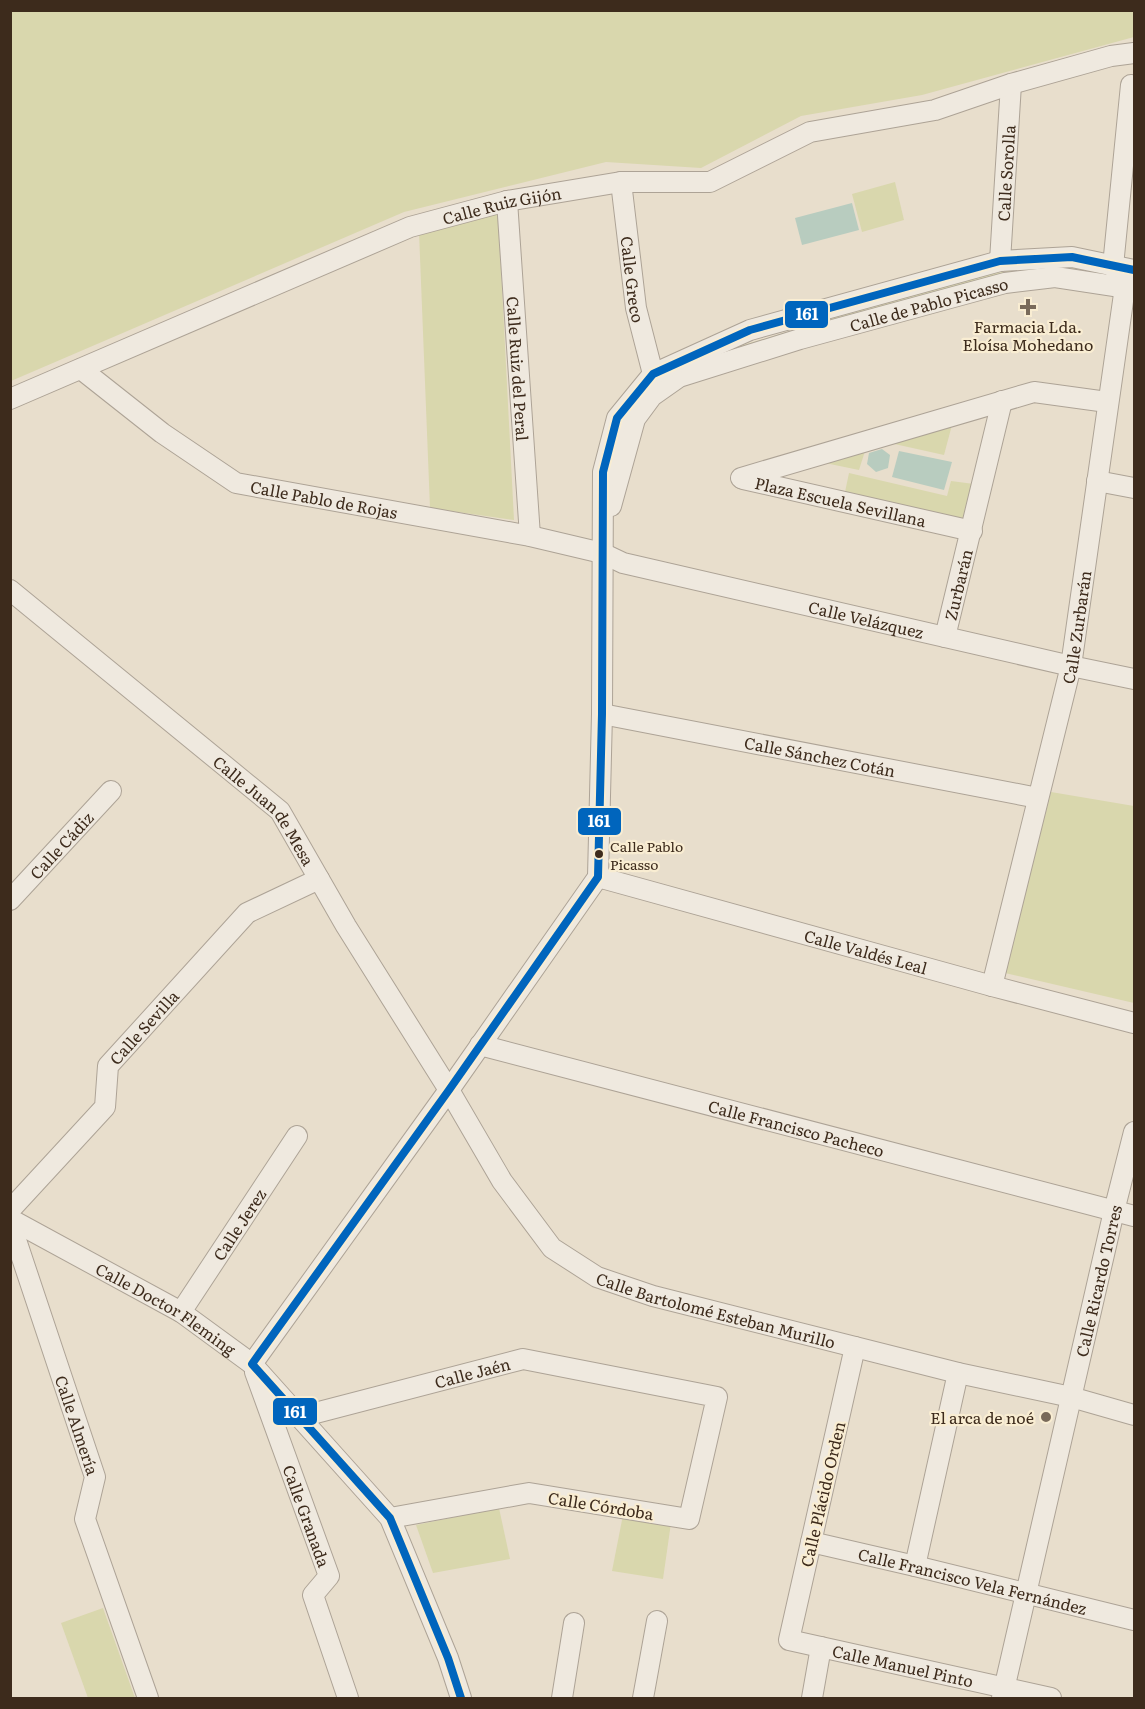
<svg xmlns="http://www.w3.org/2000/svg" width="1145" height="1709" font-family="Literata,serif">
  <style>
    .green { fill: #d9d7ad }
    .water { fill: #b8ccbf }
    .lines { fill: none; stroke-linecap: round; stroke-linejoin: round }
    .minor-casing { stroke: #ada396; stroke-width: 22 }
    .minor { stroke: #efe9df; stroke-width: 20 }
    .bus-1-casing { stroke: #f9edd2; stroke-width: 12 }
    .bus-1 { stroke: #0065bd; stroke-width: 8 }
    .poi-dot { fill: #796a5a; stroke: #f9edd2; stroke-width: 2 }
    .bus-dot { fill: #3d2b1c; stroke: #f9edd2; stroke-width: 2 }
    .labels { text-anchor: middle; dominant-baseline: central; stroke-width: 4.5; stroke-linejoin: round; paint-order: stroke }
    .bus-label { font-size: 14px; fill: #3d2b1c; stroke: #f9edd2; text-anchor: start }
    .street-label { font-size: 16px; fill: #3d2b1c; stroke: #f9edd2 }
    .poi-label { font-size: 16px; fill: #3d2b1c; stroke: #f9edd2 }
    .line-badge { stroke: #f9edd2; stroke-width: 2 }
    .badge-label { font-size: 16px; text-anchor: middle; font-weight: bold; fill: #fff }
  </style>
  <rect width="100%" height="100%" fill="#e8decc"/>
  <g class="green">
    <path d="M11,10H1134V37L922,95L801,116L701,168L606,162L404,212L11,381Z"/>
    <path d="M895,182L904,220L862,232L852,194Z"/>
    <path d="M498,210L514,520L430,508L419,232Z"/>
    <path d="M1075,267L1081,268L1079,271L712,359L710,355L840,316L983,276L1021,268Z"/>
    <path d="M952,425L944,455L890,443Z"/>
    <path d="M865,451L859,470L825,463Z"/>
    <path d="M849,473L947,496L951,481L974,484L965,522L845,492Z"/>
    <path d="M1051,792L1134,806V1003L1005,973Z"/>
    <path d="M499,1508L510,1559L433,1573L416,1525Z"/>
    <path d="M623,1515L671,1523L663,1579L612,1571Z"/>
    <path d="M103,1608L135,1698H88L61,1623Z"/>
  </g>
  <g class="water">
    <path d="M852,203L859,230L802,245L795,218Z"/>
    <path d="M882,449L890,455L888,468L876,472L867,464L869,453Z"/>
    <path d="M899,451L952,462L944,490L892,477Z"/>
  </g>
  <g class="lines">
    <defs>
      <g id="minor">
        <path id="s1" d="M621,182L636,308L653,374"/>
        <path id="s2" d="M507,201L530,536"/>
        <path id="s3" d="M1000,261L1011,84"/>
        <path id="s4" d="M81,369L162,433L236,483L530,536L602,553L623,563L1071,666L1134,679"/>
        <path id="s5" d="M10,399L410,227L507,201L621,182H710L810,132L935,110L1011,84L1111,56L1134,53"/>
        <path d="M741,478L1034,392L1107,402"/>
        <path id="s6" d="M743,479L972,531"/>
        <path d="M1097,481L1134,488"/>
        <path id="s7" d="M611,506L635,419L652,396L679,377L800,339L1005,283L1055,277L1134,289"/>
        <path id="s8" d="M10,590L280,811L346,926L449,1090L502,1181L552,1248L597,1277L653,1296L958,1373L1071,1397L1134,1415"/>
        <path id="s9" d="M945,637L1002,401"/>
        <path id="s10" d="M602,714L1038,798"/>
        <path id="s11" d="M598,877L992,986L1134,1023"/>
        <path id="s12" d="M10,900L111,791"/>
        <path id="s13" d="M992,986L1071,666L1125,287L1113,266L1131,85"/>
        <path id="s14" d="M480,1045L1134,1216"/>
        <path id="s15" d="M10,1210L105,1107L108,1066L247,913L319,879"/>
        <path id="s16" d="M10,1219L181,1312L252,1364L390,1518L448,1658L461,1698"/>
        <path id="s17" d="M10,1222L95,1477L85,1519L148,1698"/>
        <path id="s18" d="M181,1312L297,1136"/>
        <path id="s19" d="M855,1347L789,1640L1051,1698"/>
        <path d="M252,1364L449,1090L598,877L602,714L603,472L617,418L653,374L750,330L1000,261L1072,257L1134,270"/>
        <path id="s20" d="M255,1372L329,1576L313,1595L348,1698"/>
        <path id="s21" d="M300,1417L523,1359L717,1397L689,1519L529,1493L390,1518"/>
        <path id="s22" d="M811,1542L915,1566L1134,1620"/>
        <path d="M915,1566L958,1373"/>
        <path d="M562,1698L574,1623"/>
        <path d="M643,1698L657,1621"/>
        <path d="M812,1698L821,1647"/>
        <path id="s23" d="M1002,1698L1114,1211L1134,1132"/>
      </g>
    </defs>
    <use href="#minor" class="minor-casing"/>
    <use href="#minor" class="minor"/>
    <defs>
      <path id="bus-1" d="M461,1698L448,1658L390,1518L252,1364L449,1090L598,877L602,714L603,472L617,418L653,374L750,330L1000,261L1072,257L1134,270"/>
    </defs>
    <use href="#bus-1" class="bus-1-casing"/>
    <use href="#bus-1" class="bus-1"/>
  </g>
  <g class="poi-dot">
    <path d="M1025 298h6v6h6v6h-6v6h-6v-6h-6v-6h6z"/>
    <circle cx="1046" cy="1417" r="6"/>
  </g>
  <circle class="bus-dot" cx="599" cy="854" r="5"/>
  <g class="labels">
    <g class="bus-label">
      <text x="610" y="846">Calle Pablo<tspan x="610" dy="18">Picasso</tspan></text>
    </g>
    <g class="street-label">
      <text stroke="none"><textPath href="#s3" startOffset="88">Calle Sorolla</textPath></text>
      <text stroke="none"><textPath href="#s5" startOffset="530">Calle Ruiz Gijón</textPath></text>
      <text stroke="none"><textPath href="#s1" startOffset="98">Calle Greco</textPath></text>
      <text stroke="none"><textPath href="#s7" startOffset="412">Calle de Pablo Picasso</textPath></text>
      <text stroke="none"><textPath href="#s2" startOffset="168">Calle Ruiz del Peral</textPath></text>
      <text stroke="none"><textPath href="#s4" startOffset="282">Calle Pablo de Rojas</textPath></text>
      <text stroke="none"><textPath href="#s6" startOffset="100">Plaza Escuela Sevillana</textPath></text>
      <text stroke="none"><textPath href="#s9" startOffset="54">Zurbarán</textPath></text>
      <text stroke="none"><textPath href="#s4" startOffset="838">Calle Velázquez</textPath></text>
      <text stroke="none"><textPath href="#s13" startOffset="369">Calle Zurbarán</textPath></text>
      <text stroke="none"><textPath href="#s10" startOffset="222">Calle Sánchez Cotán</textPath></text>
      <text stroke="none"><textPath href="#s8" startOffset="338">Calle Juan de Mesa</textPath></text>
      <text stroke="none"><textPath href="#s12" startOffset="75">Calle Cádiz</textPath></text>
      <text stroke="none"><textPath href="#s11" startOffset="278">Calle Valdés Leal</textPath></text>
      <text stroke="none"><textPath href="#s15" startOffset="234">Calle Sevilla</textPath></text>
      <text stroke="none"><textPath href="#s14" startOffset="327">Calle Francisco Pacheco</textPath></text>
      <text stroke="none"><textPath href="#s18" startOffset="105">Calle Jerez</textPath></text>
      <text stroke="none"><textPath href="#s23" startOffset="428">Calle Ricardo Torres</textPath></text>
      <text stroke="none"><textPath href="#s8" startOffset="1041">Calle Bartolomé Esteban Murillo</textPath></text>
      <text stroke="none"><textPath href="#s16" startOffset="180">Calle Doctor Fleming</textPath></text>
      <text stroke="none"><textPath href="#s21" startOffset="178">Calle Jaén</textPath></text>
      <text stroke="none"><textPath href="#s17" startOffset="214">Calle Almería</textPath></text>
      <text transform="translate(822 1494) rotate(-77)">Calle Plácido Orden</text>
      <text transform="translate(601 1505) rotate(9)">Calle Córdoba</text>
      <text stroke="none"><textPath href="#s20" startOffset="153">Calle Granada</textPath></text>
      <text stroke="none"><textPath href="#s22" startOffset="166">Calle Francisco Vela Fernández</textPath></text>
      <text stroke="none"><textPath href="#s19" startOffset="417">Calle Manuel Pinto</textPath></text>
    </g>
    <g class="poi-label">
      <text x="1028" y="326">Farmacia Lda.<tspan x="1028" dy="18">Eloísa Mohedano</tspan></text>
      <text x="1034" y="1417" text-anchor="end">El arca de noé</text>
    </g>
  </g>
  <g class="line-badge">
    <rect x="784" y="300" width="45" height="29" rx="6" fill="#0065bd"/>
    <rect x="577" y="807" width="45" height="29" rx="6" fill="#0065bd"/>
    <rect x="272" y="1397" width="46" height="29" rx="6" fill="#0065bd"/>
  </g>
  <g class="badge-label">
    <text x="807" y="320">161</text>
    <text x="599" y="827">161</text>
    <text x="295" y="1418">161</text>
  </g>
  <rect width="1145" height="1709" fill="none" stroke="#3d2b1c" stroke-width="24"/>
</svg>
